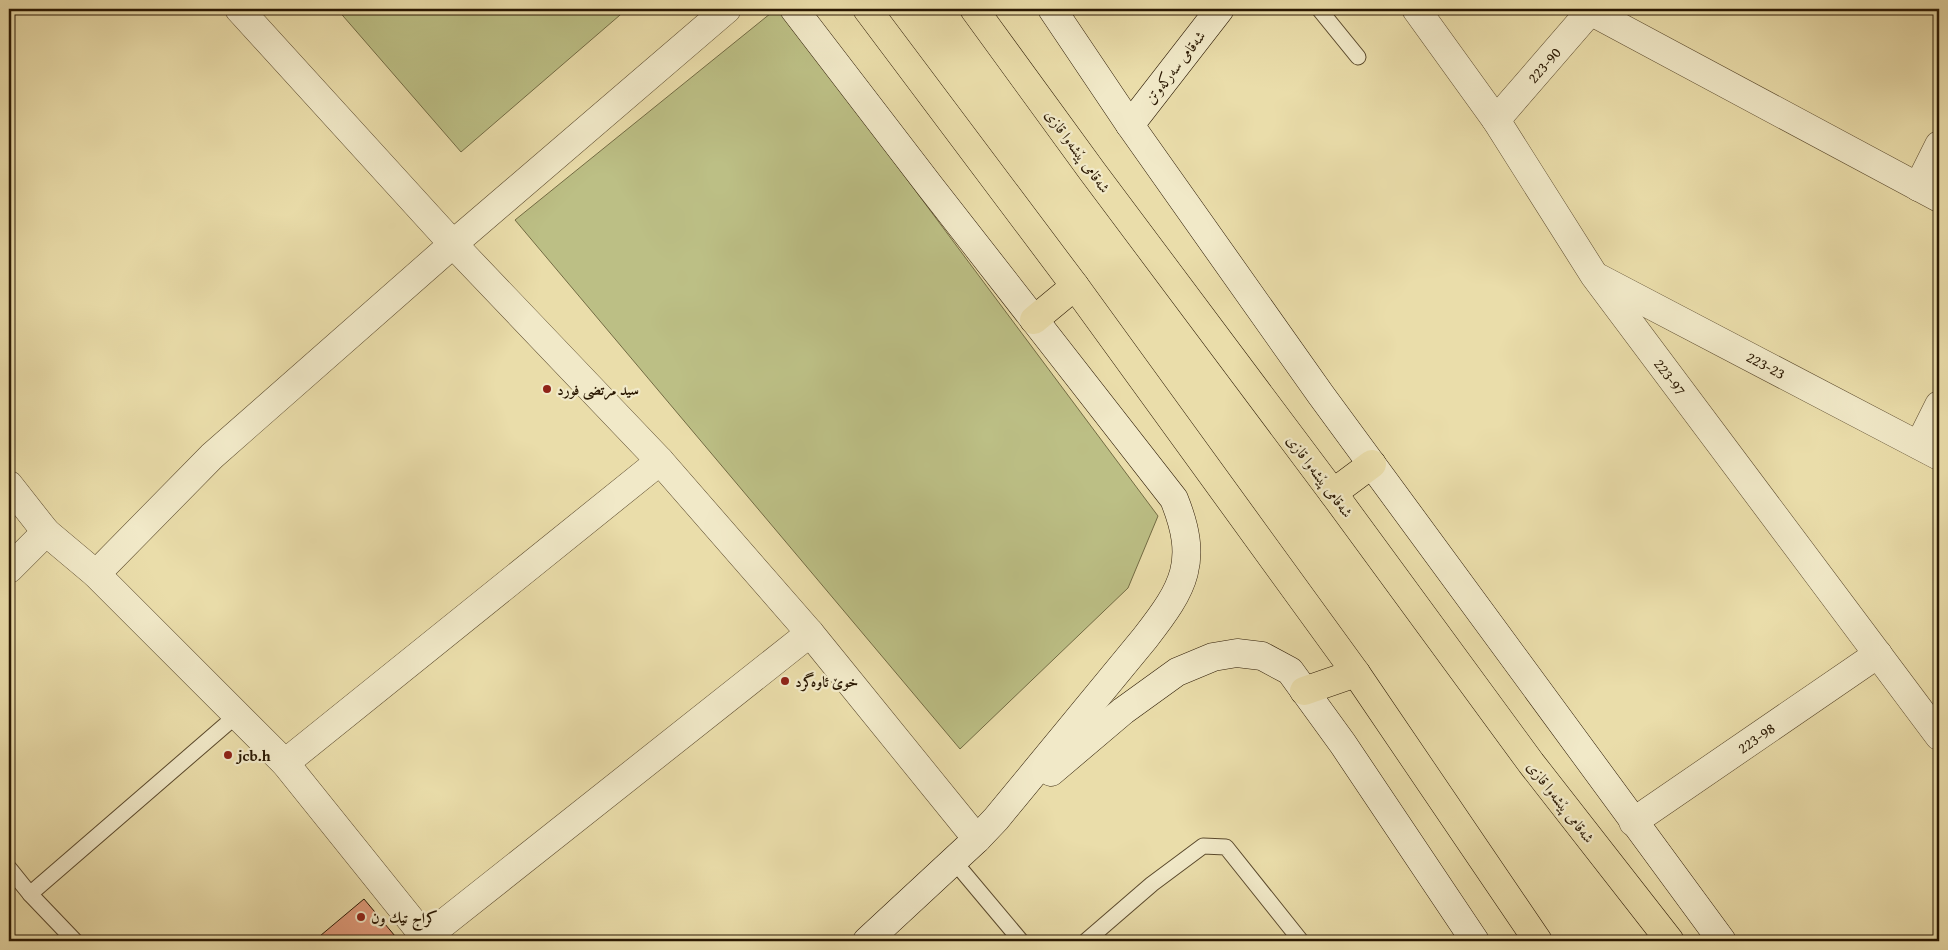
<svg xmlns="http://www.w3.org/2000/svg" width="1948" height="950" font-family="'Gentium Book Plus',Amiri,serif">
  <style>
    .green { fill: #bcbf85; stroke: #736c44 }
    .building { fill: #e19b7b; stroke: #2a1802 }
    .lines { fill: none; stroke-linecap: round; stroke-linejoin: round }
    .lane-casing { stroke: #5a492c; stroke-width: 17 }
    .street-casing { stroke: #5a492c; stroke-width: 29 }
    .secondary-casing { stroke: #2a1802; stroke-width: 29 }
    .highway-casing { stroke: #2a1802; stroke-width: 29 }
    .lane { stroke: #f1e9c8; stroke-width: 15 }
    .street { stroke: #f1e9c8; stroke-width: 28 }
    .secondary { stroke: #f1e9c8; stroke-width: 28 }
    .highway { stroke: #eaddaa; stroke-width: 28 }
    .poi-dot { fill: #8f2418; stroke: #f1e9c8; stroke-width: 2 }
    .labels { text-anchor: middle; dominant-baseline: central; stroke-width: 4.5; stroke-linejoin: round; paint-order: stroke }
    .street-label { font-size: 15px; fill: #2a1802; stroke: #f1e9c8 }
    .poi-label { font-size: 15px; font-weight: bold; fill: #2a1802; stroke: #f1e9c8; text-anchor: start }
  </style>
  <rect width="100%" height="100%" fill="#eaddaa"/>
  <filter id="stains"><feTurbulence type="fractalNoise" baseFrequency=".004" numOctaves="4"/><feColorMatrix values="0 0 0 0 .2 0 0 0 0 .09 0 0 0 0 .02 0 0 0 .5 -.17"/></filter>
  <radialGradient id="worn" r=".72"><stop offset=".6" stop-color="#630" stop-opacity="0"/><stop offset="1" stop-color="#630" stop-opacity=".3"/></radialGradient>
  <g class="green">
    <path d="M337,9H627L461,152Z"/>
    <path d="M776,9H780L1158,516L1128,588L960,749L515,220Z"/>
  </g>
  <path class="building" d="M364,899L395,936L388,941H314Z"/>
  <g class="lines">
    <defs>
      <g id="lane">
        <path d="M1319,9L1358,57"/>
        <path d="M953,860L1021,941"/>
        <path d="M9,868L30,894L237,715"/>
        <path d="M30,894L75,941"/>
        <path d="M1086,941L1152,884L1203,846L1226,847L1301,941"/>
      </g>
      <g id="street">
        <path d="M239,9L453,244L660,461L810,633L977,839"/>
        <path d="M1416,9L1496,120L1594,275L1939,736"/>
        <path d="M1590,11L1939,198"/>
        <path d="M1496,120L1592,9"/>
        <path d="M1918,187L1939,145"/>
        <path d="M1599,278L1939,456"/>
        <path d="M1919,445L1939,405"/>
        <path d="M9,485L46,532L96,574L285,763L428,941"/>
        <path d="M9,569L46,532"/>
        <path d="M96,574L212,456L453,244L727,9"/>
        <path d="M285,763L660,461"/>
        <path d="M1633,822L1878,654"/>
        <path d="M425,938L810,633"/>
      </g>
      <g id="secondary">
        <path d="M794,9L929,185L1174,499C1199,561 1185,587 1145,638L996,819L977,839L867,941"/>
        <path d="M1052,9L1130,125L1321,395L1722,941"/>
        <path d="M1130,125L1220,9"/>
        <path d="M1051,772L1123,711L1177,672L1213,657L1237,653L1262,656L1290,671L1343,744L1475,941"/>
      </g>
      <g id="highway">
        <path d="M867,9L1075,286L1356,673L1538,941"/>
        <path d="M974,9L1092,171L1333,493L1531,763L1670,941"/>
        <path d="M1034,320L1075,286"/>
        <path d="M1333,493L1372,464"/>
        <path d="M1304,691L1356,673"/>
      </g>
    </defs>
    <use href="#lane" class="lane-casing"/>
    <use href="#street" class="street-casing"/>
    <use href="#secondary" class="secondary-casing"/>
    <use href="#highway" class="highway-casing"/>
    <use href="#lane" class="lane"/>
    <use href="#street" class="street"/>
    <use href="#secondary" class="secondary"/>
    <use href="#highway" class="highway"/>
  </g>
  <g class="poi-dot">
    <circle cx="547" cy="389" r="5"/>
    <circle cx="785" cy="681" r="5"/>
    <circle cx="228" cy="755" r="5"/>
    <circle cx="361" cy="917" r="5"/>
  </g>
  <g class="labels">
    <g class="street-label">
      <text transform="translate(1544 65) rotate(-49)">223-90</text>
      <text transform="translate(1175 67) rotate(-52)">شەقامی سەرکەوتن</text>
      <text transform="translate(1078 151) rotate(54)">شەقامی پێشەوا قازی</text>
      <text transform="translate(1766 365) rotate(28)">223-23</text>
      <text transform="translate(1670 377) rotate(53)">223-97</text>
      <text transform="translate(1320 476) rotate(53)">شەقامی پێشەوا قازی</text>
      <text transform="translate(1756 738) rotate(-35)">223-98</text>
      <text transform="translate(1561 802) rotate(52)">شەقامی پێشەوا قازی</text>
    </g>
    <g class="poi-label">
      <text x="557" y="389">سيد مرتضى فورد</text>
      <text x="795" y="681">خوێ ئاوەگرد</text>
      <text x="238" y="755">jcb.h</text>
      <text x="371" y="917">كراج تيك ون</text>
    </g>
  </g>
  <rect width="1948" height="950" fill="none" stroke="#eaddaa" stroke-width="30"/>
  <rect x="10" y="10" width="1928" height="930" fill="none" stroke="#2a1802" stroke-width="2.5"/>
  <rect x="15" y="15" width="1918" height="920" fill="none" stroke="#2a1802"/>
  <rect width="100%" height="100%" filter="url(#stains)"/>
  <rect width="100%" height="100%" fill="url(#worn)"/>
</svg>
